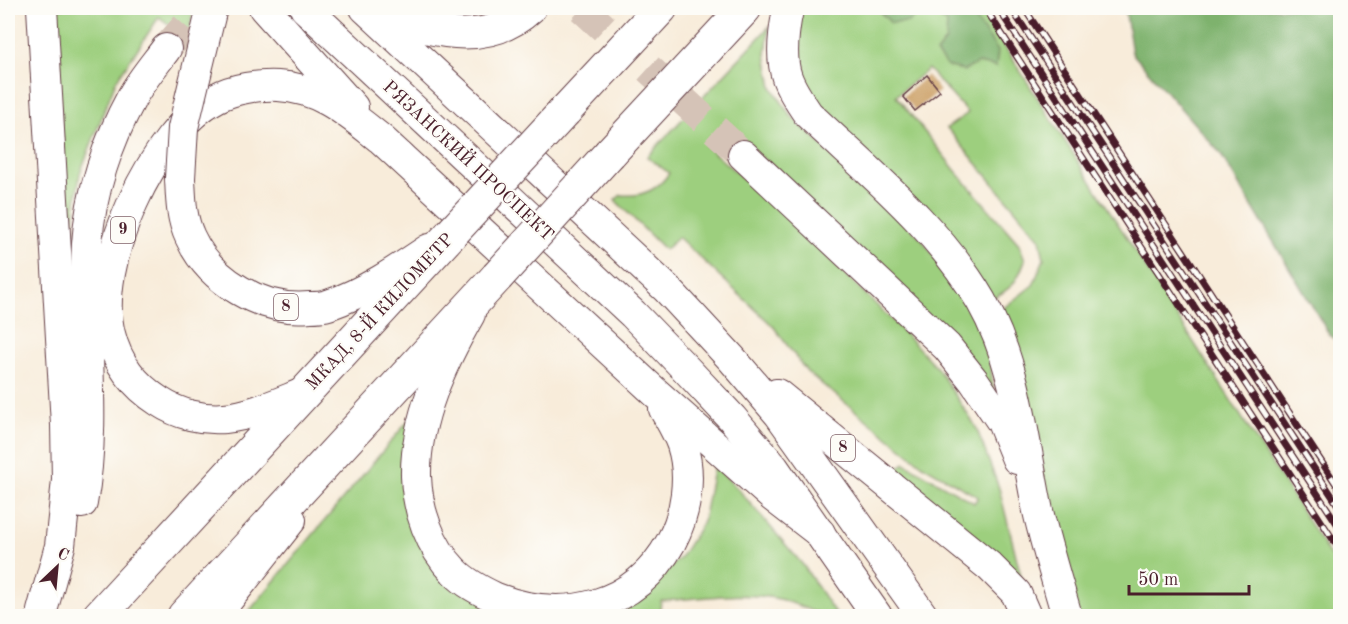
<svg xmlns="http://www.w3.org/2000/svg" width="1348" height="624" font-family="'Old Standard TT',serif">
  <style>
    .green { fill: #9dcf7e; stroke: #747754; stroke-width: 1.5 }
    .forest { fill: #7eb26d; stroke: #64684c; stroke-width: 1.5 }
    .building { fill: #ca9d62 }
    .lines { fill: none; stroke-linecap: round; stroke-linejoin: round }
    .major-tunnel { stroke: #d5c3b7; stroke-width: 30; stroke-dasharray: 30 15; stroke-linecap: butt }
    .major-casing { stroke: #643e45; stroke-width: 32 }
    .highway-casing { stroke: #643e45; stroke-width: 35 }
    .major { stroke: #fff; stroke-width: 30 }
    .highway { stroke: #fff; stroke-width: 33 }
    .rail-casing { stroke: #4a1f2b; stroke-width: 7 }
    .rail { stroke: #fdfcf7; stroke-width: 4.5; stroke-dasharray: 14; stroke-linecap: butt }
    .major-bridge-casing { stroke: #643e45; stroke-width: 32; stroke-linecap: butt }
    .highway-bridge-casing { stroke: #643e45; stroke-width: 35; stroke-linecap: butt }
    .major-bridge { stroke: #fff; stroke-width: 30 }
    .highway-bridge { stroke: #fff; stroke-width: 33 }
    .labels { text-anchor: middle; dominant-baseline: central; stroke-width: 4.5; stroke-linejoin: round; paint-order: stroke }
    .shield { fill: #fdfcf7; stroke: #806168; stroke-width: 1.5 }
    .shield-label { font-size: 16px; font-weight: bold; fill: #4a1f2b }
    .street-label { font-size: 18px; fill: #4a1f2b; stroke: #fdfcf7 }
  </style>
  <rect width="100%" height="100%" fill="#fdfcf7"/>
  <filter id="ink" filterUnits="userSpaceOnUse"><feTurbulence type="fractalNoise" baseFrequency=".0167" numOctaves="2"/><feDisplacementMap in="SourceGraphic" scale="12" xChannelSelector="R" yChannelSelector="G"/><feConvolveMatrix kernelMatrix="1 2 1 2 8 2 1 2 1" color-interpolation-filters="sRGB"/></filter>
  <filter id="wash" filterUnits="userSpaceOnUse"><feTurbulence type="fractalNoise" baseFrequency=".008" numOctaves="4" result="noise"/><feDisplacementMap in="SourceGraphic" scale="24" xChannelSelector="R" yChannelSelector="G"/><feGaussianBlur stdDeviation="1.35" result="paint"/><feColorMatrix in="noise" values="0 0 0 0 0 0 0 0 0 0 0 0 0 0 0 0 0 1.4 0 .05"/><feComposite in="paint" operator="in"/></filter>
  <g filter="url(#wash)">
    <rect width="100%" height="100%" fill="#f8ecda"/>
    <g class="green">
      <path d="M53,8H125L193,12L188,39L159,17L116,81L80,173L74,218L71,270Z"/>
      <path d="M797,8H980L1340,571V616H1071L1001,310L1033,285L1044,259L1040,239L947,128L968,113L928,69L896,96L955,170L1019,244L1025,260C1017,283 1011,290 987,301L797,88Z"/>
      <path d="M769,27L766,55L772,87L790,115L921,238L977,315L991,367L994,404L760,156L727,126L706,146L784,214L898,326L938,369L976,427L999,488L1022,580L897,475L895,469L905,463L974,503L978,497L924,466L807,372L773,326L678,237L665,250L615,200L621,195C641,197 658,190 669,173L647,157Z"/>
      <path d="M418,409L420,527L524,616H245Z"/>
      <path d="M714,465L738,489L803,565L837,616C816,616 799,604 779,599C745,591 696,599 661,601L659,616H581L642,593L680,558L703,522Z"/>
    </g>
    <g class="forest">
      <path d="M878,8H968L998,51L996,67L978,63L964,71L947,66L936,53L946,40L947,23L934,14L922,13L908,22L891,23L879,11Z"/>
      <path d="M1125,8H1340V344L1329,334L1220,153L1132,53Z"/>
    </g>
    <g id="blocks">
      <path class="building" d="M927,75L940,91L915,111L903,96Z"/>
    </g>
  </g>
  <g filter="url(#ink)">
    <use href="#blocks" fill-opacity="0" stroke="#643e45" stroke-width="1.5"/>
    <g class="lines">
      <g class="major-tunnel">
        <path d="M582,8L743,155"/>
        <path d="M166,49L202,8"/>
      </g>
      <defs>
        <g id="major">
          <path d="M42,8L66,425L67,480L60,546L42,611"/>
          <path d="M264,8L353,107"/>
          <path d="M305,8L633,314L686,369L732,418L774,468L877,616"/>
          <path d="M365,8L667,289L732,359L779,414L923,616"/>
          <path d="M377,8C425,34 487,49 531,8"/>
          <path d="M789,8C786,16 785,26 784,35C780,72 788,85 808,114C869,172 938,227 981,301C1018,366 1023,439 1038,511C1046,546 1057,581 1067,616"/>
          <path d="M743,155L947,347L974,381L1002,422L1017,459"/>
          <path d="M180,178C181,199 181,218 190,237C210,281 262,312 310,307C316,307 322,307 328,305C364,293 398,270 429,249"/>
          <path d="M470,314C442,363 415,419 416,476C417,509 430,547 454,571C465,583 481,591 496,598C563,624 635,608 671,542C686,514 692,476 682,445C678,433 670,420 664,409"/>
          <path d="M306,392C280,402 253,415 225,418C202,420 178,414 160,402C135,386 117,363 110,334C92,265 153,131 216,98C234,88 259,85 278,86C321,88 349,114 381,139L656,393L772,496L820,533"/>
          <path d="M777,394L989,566L1016,593L1026,616"/>
          <path d="M82,503C98,417 82,331 87,244C90,194 108,141 132,97C141,80 155,64 166,49"/>
          <path d="M215,616L291,520"/>
        </g>
        <g id="highway">
          <path d="M565,111L661,8"/>
          <path d="M610,153L745,8"/>
          <path d="M99,616L451,234"/>
          <path d="M184,616L497,277"/>
        </g>
      </defs>
      <use href="#major" class="major-casing"/>
      <use href="#highway" class="highway-casing"/>
      <use href="#major" class="major"/>
      <use href="#highway" class="highway"/>
      <defs>
        <g id="rail">
          <path d="M985,8L1340,550"/>
          <path d="M998,8L1340,528"/>
          <path d="M1011,8L1340,508"/>
          <path d="M1024,8L1340,490"/>
        </g>
      </defs>
      <use href="#rail" class="rail-casing"/>
      <use href="#rail" class="rail"/>
      <defs>
        <path id="major-bridge" d="M180,178L183,128L212,8"/>
        <g id="highway-bridge">
          <path d="M451,234L565,111"/>
          <path d="M497,277L610,153"/>
        </g>
      </defs>
      <use href="#major-bridge" class="major-bridge-casing"/>
      <use href="#highway-bridge" class="highway-bridge-casing"/>
      <use href="#major-bridge" class="major-bridge"/>
      <use href="#highway-bridge" class="highway-bridge"/>
    </g>
  </g>
  <g class="labels">
    <g class="shield">
      <rect x="111" y="217" width="24" height="26" rx="4.5"/>
      <rect x="274" y="294" width="24" height="26" rx="4.5"/>
      <rect x="831" y="435" width="24" height="26" rx="4.5"/>
    </g>
    <g class="shield-label">
      <text x="123" y="230">9</text>
      <text x="286" y="307">8</text>
      <text x="843" y="448">8</text>
    </g>
    <g class="street-label">
      <text transform="translate(468 161) rotate(43)">РЯЗАНСКИЙ ПРОСПЕКТ</text>
      <text transform="translate(380 312) rotate(-47)">МКАД, 8-Й КИЛОМЕТР</text>
    </g>
  </g>
  <rect width="1348" height="624" fill="none" stroke="#fdfcf7" stroke-width="30"/>
  <g transform="translate(57 567) rotate(26)" stroke="#fdfcf7" stroke-width="4.5" paint-order="stroke">
  <path d="M0-4.5L10 22L0 15L-10 22Z" fill="#4a1f2b"/>
  <text y="-9" font-size="16" font-weight="bold" text-anchor="middle" fill="#4a1f2b">С</text>
  </g>
  <path d="M1129 585v9h120v-9" fill="none" stroke="#4a1f2b" stroke-width="3"/>
  <text x="1138" y="585" font-size="18" fill="#4a1f2b" stroke="#fdfcf7" stroke-width="4.5" paint-order="stroke">50 m</text>
</svg>
